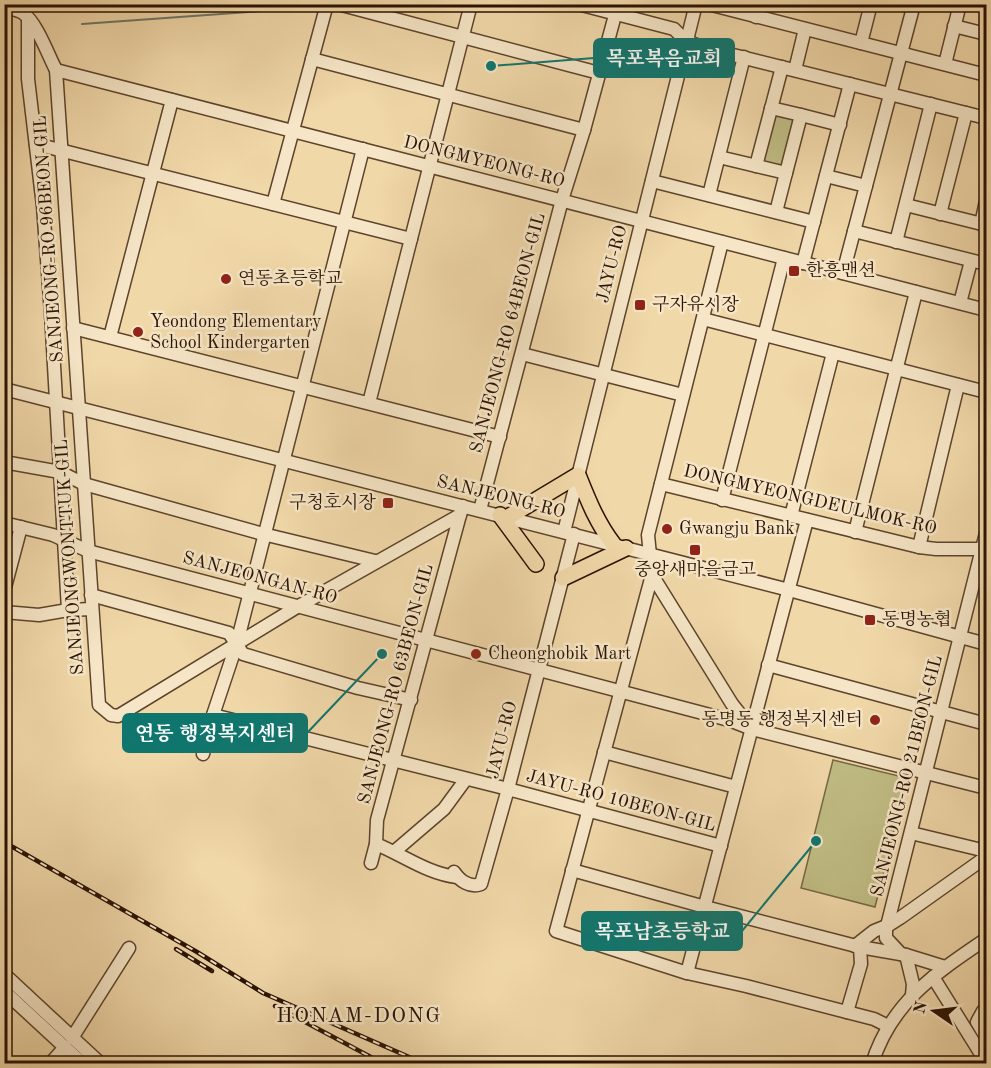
<svg xmlns="http://www.w3.org/2000/svg" width="991" height="1068" font-family="'Old Standard TT','Noto Serif KR',serif">
  <style>
    .green { fill: #c0bd84; stroke: #756843; stroke-width: 1.5 }
    .lines { fill: none; stroke-linecap: round; stroke-linejoin: round }
    .stream { stroke: #6e7667; stroke-width: 2 }
    .minor-casing { stroke: #5c442c; stroke-width: 15 }
    .major-casing { stroke: #2a1202; stroke-width: 18 }
    .minor { stroke: #f6e6c7; stroke-width: 12 }
    .major { stroke: #f1d8a9; stroke-width: 15 }
    .rail-casing { stroke: #2a1202; stroke-width: 4.5 }
    .rail { stroke: #f6e6c7; stroke-width: 2; stroke-dasharray: 7; stroke-linecap: butt }
    .poi-dot { fill: #8f2418; stroke: #f6e6c7; stroke-width: 2 }
    .labels { text-anchor: middle; dominant-baseline: central; stroke-width: 5; stroke-linejoin: round; paint-order: stroke }
    .street-label { font-size: 18px; fill: #2a1202; stroke: #f6e6c7 }
    .poi-label { font-size: 18px; fill: #2a1202; stroke: #f6e6c7; text-anchor: start }
    .quarter-label { font-size: 21px; letter-spacing: 1.5px; fill: #2a1202; stroke: #f6e6c7 }
    .leader { fill: none; stroke: #0f766e; stroke-width: 2 }
    .callout-dot { fill: #0f766e; stroke: #f6e6c7; stroke-width: 2 }
    .callout { fill: #0f766e; stroke: #0f766e; stroke-width: 2 }
    .callout-label { font-size: 20px; text-anchor: middle; font-weight: bold; fill: #fff }
  </style>
  <rect width="100%" height="100%" fill="#f1d8a9"/>
  <filter id="stains"><feTurbulence type="fractalNoise" baseFrequency=".00333" numOctaves="4"/><feColorMatrix values="0 0 0 0 .2 0 0 0 0 .09 0 0 0 0 .02 0 0 0 .5 -.17"/></filter>
  <radialGradient id="worn" r=".72"><stop offset=".6" stop-color="#630" stop-opacity="0"/><stop offset="1" stop-color="#630" stop-opacity=".3"/></radialGradient>
  <g class="green">
    <path d="M775,111L798,117L784,170L761,164Z"/>
    <path d="M833,760L907,778L875,907L801,888Z"/>
  </g>
  <g class="lines">
    <path class="stream" d="M82,24L290,9L301,4"/>
    <defs>
      <g id="minor">
        <path d="M338,4L599,73"/>
        <path d="M578,4L674,29L686,41L705,48L986,118"/>
        <path d="M708,4L986,75"/>
        <path d="M4,7C11,9 18,10 23,13C37,23 48,55 56,70L99,705L111,715L118,716L297,607L460,515L463,506"/>
        <path d="M756,17L759,4"/>
        <path d="M28,18V79L43,206L51,313L68,610"/>
        <path d="M954,26L986,34"/>
        <path d="M861,43L871,4"/>
        <path d="M312,59L584,130"/>
        <path d="M945,64L960,4"/>
        <path d="M56,70L986,310"/>
        <path d="M795,70L805,29"/>
        <path d="M771,108L801,115"/>
        <path d="M36,144L411,239"/>
        <path d="M719,157L786,173L801,115L840,125"/>
        <path d="M756,166L782,67"/>
        <path d="M826,176L866,186"/>
        <path d="M652,181L814,222"/>
        <path d="M709,195L744,57"/>
        <path d="M273,204L327,4"/>
        <path d="M906,205L986,225"/>
        <path d="M776,212L786,173"/>
        <path d="M940,214L966,113"/>
        <path d="M981,224L986,201"/>
        <path d="M854,231L986,264"/>
        <path d="M722,242L648,535L652,575L732,704L751,728"/>
        <path d="M896,242L931,104"/>
        <path d="M803,263L850,84"/>
        <path d="M843,273L914,4"/>
        <path d="M960,303L971,261"/>
        <path d="M703,319L986,392"/>
        <path d="M73,328L500,437"/>
        <path d="M110,337L172,100"/>
        <path d="M522,354L683,395"/>
        <path d="M4,389L789,590L986,644"/>
        <path d="M369,403L471,4"/>
        <path d="M4,462L60,472L84,484L263,534L375,561"/>
        <path d="M661,484L919,547L936,549H986"/>
        <path d="M722,500L784,258"/>
        <path d="M480,510L562,200L584,130L618,4"/>
        <path d="M791,516L833,353"/>
        <path d="M4,523L53,535L88,551L729,720L752,729L986,788"/>
        <path d="M564,532L696,4"/>
        <path d="M855,532L916,292"/>
        <path d="M919,547L958,385"/>
        <path d="M652,575L556,931L687,973L746,986L874,1019L888,1026"/>
        <path d="M4,591L21,527"/>
        <path d="M91,595L229,633L243,654L358,688L411,700"/>
        <path d="M4,612L39,615L68,610L92,609"/>
        <path d="M768,665L986,724"/>
        <path d="M213,715L508,789L721,846"/>
        <path d="M604,752L736,787"/>
        <path d="M203,754L213,715L237,643L363,149"/>
        <path d="M911,833L986,851"/>
        <path d="M376,844C403,855 428,874 457,877"/>
        <path d="M395,851L444,809L466,779"/>
        <path d="M371,863L376,844L377,820L460,515"/>
        <path d="M572,870L705,907L860,947L906,955L945,967"/>
        <path d="M454,872C460,881 470,888 481,884L508,789L574,534"/>
        <path d="M855,946L874,931L889,925L900,918L986,857"/>
        <path d="M901,954L886,938V930L986,533"/>
        <path d="M906,955L913,984L912,995"/>
        <path d="M687,973L807,520"/>
        <path d="M4,974L101,1064"/>
        <path d="M933,977L986,1062"/>
        <path d="M4,991L83,1064"/>
        <path d="M986,1009L983,1011L977,1022L986,1037"/>
        <path d="M847,1012L861,964L860,947"/>
        <path d="M72,1038L129,948"/>
        <path d="M50,1064L65,1047"/>
        <path d="M872,1064C891,1002 936,973 986,939"/>
      </g>
      <g id="major">
        <path d="M500,515L536,564"/>
        <path d="M508,517L578,475C588,500 597,523 614,545"/>
        <path d="M563,578L626,548"/>
      </g>
    </defs>
    <use href="#minor" class="minor-casing"/>
    <use href="#major" class="major-casing"/>
    <use href="#minor" class="minor"/>
    <use href="#major" class="major"/>
    <defs>
      <g id="rail">
        <path d="M4,842L197,952L263,993L425,1064"/>
        <path d="M176,949L212,971"/>
        <path d="M275,1006L384,1064"/>
      </g>
    </defs>
    <use href="#rail" class="rail-casing"/>
    <use href="#rail" class="rail"/>
  </g>
  <g class="poi-dot">
    <rect x="788" y="265" width="12" height="12" rx="3"/>
    <circle cx="226" cy="279" r="6"/>
    <rect x="634" y="299" width="12" height="12" rx="3"/>
    <circle cx="138" cy="332" r="6"/>
    <rect x="382" y="497" width="12" height="12" rx="3"/>
    <circle cx="667" cy="529" r="6"/>
    <rect x="689" y="544" width="12" height="12" rx="3"/>
    <rect x="864" y="614" width="12" height="12" rx="3"/>
    <circle cx="476" cy="654" r="6"/>
    <circle cx="875" cy="720" r="6"/>
  </g>
  <g class="labels">
    <g class="street-label">
      <text transform="translate(484 162) rotate(14)">DONGMYEONG-RO</text>
      <text transform="translate(49 239) rotate(-94)">SANJEONG-RO 96BEON-GIL</text>
      <text transform="translate(612 264) rotate(-76)">JAYU-RO</text>
      <text transform="translate(508 333) rotate(-75)">SANJEONG-RO 64BEON-GIL</text>
      <text transform="translate(501 497) rotate(14)">SANJEONG-RO</text>
      <text transform="translate(810 500) rotate(13)">DONGMYEONGDEULMOK-RO</text>
      <text transform="translate(70 557) rotate(-94)">SANJEONGWONTTUK-GIL</text>
      <text transform="translate(260 578) rotate(15)">SANJEONGAN-RO</text>
      <text transform="translate(396 684) rotate(-75)">SANJEONG-RO 63BEON-GIL</text>
      <text transform="translate(502 740) rotate(-76)">JAYU-RO</text>
      <text transform="translate(907 776) rotate(-76)">SANJEONG-RO 21BEON-GIL</text>
      <text transform="translate(621 801) rotate(15)">JAYU-RO 10BEON-GIL</text>
    </g>
    <g class="poi-label">
      <text x="806" y="271">한흥맨션</text>
      <text x="238" y="279">연동초등학교</text>
      <text x="652" y="305">구자유시장</text>
      <text x="150" y="322">Yeondong Elementary<tspan x="150" dy="21">School Kindergarten</tspan></text>
      <text x="376" y="503" text-anchor="end">구청호시장</text>
      <text x="679" y="529">Gwangju Bank</text>
      <text x="695" y="570" text-anchor="middle">중앙새마을금고</text>
      <text x="882" y="620">동명농협</text>
      <text x="488" y="654">Cheonghobik Mart</text>
      <text x="863" y="720" text-anchor="end">동명동 행정복지센터</text>
    </g>
    <g class="quarter-label">
      <text x="359" y="1016">HONAM-DONG</text>
    </g>
  </g>
  <path class="leader" d="M491 66L594 58M382 654L307 733M816 841L742 931"/>
  <g class="callout-dot">
    <circle cx="491" cy="66" r="6"/>
    <circle cx="382" cy="654" r="6"/>
    <circle cx="816" cy="841" r="6"/>
  </g>
  <g class="callout">
    <rect x="594" y="39" width="140" height="38" rx="6"/>
    <rect x="123" y="714" width="184" height="38" rx="6"/>
    <rect x="582" y="912" width="160" height="38" rx="6"/>
  </g>
  <g class="callout-label">
    <text x="664" y="65">목포복음교회</text>
    <text x="215" y="740">연동 행정복지센터</text>
    <text x="662" y="938">목포남초등학교</text>
  </g>
  <rect width="991" height="1068" fill="none" stroke="#f1d8a9" stroke-width="24"/>
  <rect x="6" y="6" width="979" height="1056" fill="none" stroke="#2a1202" stroke-width="3"/>
  <rect x="12" y="12" width="967" height="1044" fill="none" stroke="#2a1202" stroke-width="1.5"/>
  <g transform="translate(934 1011) rotate(284)" stroke="#f6e6c7" stroke-width="4.5" paint-order="stroke">
  <path d="M0-4.5L10 22L0 15L-10 22Z" fill="#2a1202"/>
  <text y="-9" font-size="16" font-weight="bold" text-anchor="middle" fill="#2a1202">N</text>
  </g>
  <rect width="100%" height="100%" filter="url(#stains)"/>
  <rect width="100%" height="100%" fill="url(#worn)"/>
</svg>
